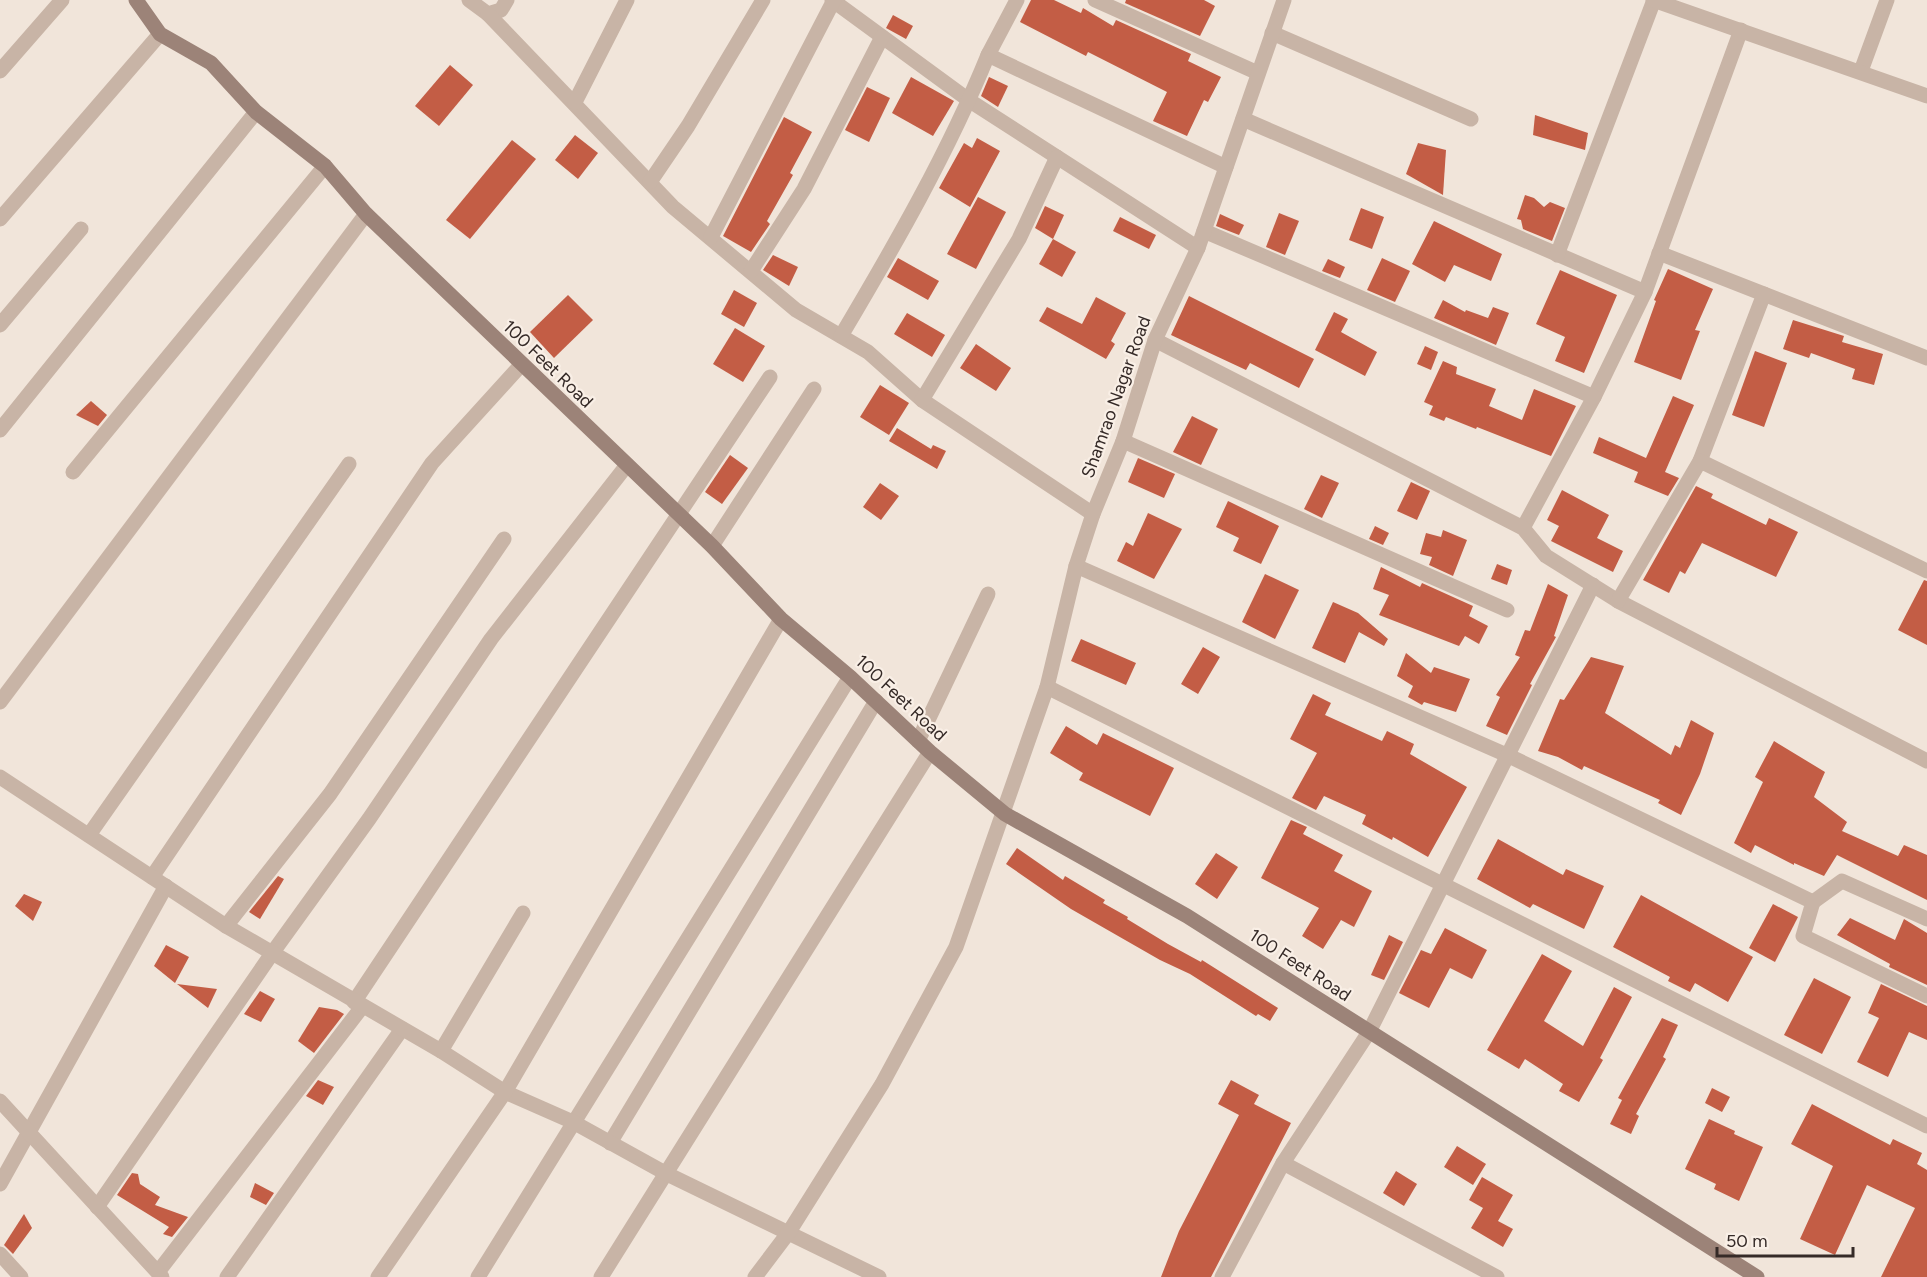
<svg xmlns="http://www.w3.org/2000/svg" width="1927" height="1277" font-family="Figtree,sans-serif">
  <style>
    .building { fill: #c35d45 }
    .lines { fill: none; stroke-linecap: round; stroke-linejoin: round }
    .minor { stroke: #c8b4a6; stroke-width: 15 }
    .tertiary { stroke: #c8b4a6; stroke-width: 15 }
    .secondary { stroke: #9c8378; stroke-width: 15 }
    .labels { text-anchor: middle; dominant-baseline: central; stroke-width: 4.5; stroke-linejoin: round; paint-order: stroke }
    .street-label { font-size: 18px; fill: #352a27; stroke: #f9efe6 }
  </style>
  <rect width="100%" height="100%" fill="#f1e5da"/>
  <g class="building">
    <path d="M1031,0H1054L1081,13L1083,8L1113,26L1116,20L1191,54L1188,61L1221,77L1208,102L1204,100L1187,136L1153,121L1167,92L1088,52L1086,56L1020,22Z"/>
    <path d="M1126,0H1204L1215,6L1200,36L1125,3Z"/>
    <path d="M893,15L913,26L906,39L886,28Z"/>
    <path d="M450,65L473,85L439,126L415,106Z"/>
    <path d="M911,77L954,101L933,136L892,113Z"/>
    <path d="M989,77L1008,86L998,107L981,96Z"/>
    <path d="M867,87L890,98L869,142L845,130Z"/>
    <path d="M1535,115L1588,133L1585,150L1533,135Z"/>
    <path d="M784,117L812,132L790,173L793,175L767,221L770,224L751,252L723,236Z"/>
    <path d="M575,135L598,153L578,179L555,160Z"/>
    <path d="M977,138L1000,151L970,207L939,188L964,143L972,148Z"/>
    <path d="M512,140L536,159L470,239L446,220Z"/>
    <path d="M1418,143L1446,150L1443,195L1406,174Z"/>
    <path d="M1525,195L1534,198L1544,207L1550,202L1565,208L1552,241L1523,229L1521,220L1517,219Z"/>
    <path d="M978,197L1006,212L976,269L947,254Z"/>
    <path d="M1045,206L1064,215L1053,239L1035,228Z"/>
    <path d="M1361,208L1384,217L1372,249L1349,240Z"/>
    <path d="M1279,213L1299,221L1285,255L1266,247Z"/>
    <path d="M1220,214L1244,225L1239,235L1216,226Z"/>
    <path d="M1120,217L1156,235L1149,249L1113,231Z"/>
    <path d="M1434,221L1502,254L1491,281L1454,265L1445,282L1412,264Z"/>
    <path d="M1053,239L1076,252L1062,277L1039,264Z"/>
    <path d="M773,255L798,267L789,286L763,270Z"/>
    <path d="M898,258L939,281L928,300L887,277Z"/>
    <path d="M1382,258L1410,271L1395,302L1367,290Z"/>
    <path d="M1328,259L1345,267L1340,278L1322,271Z"/>
    <path d="M1668,269L1713,289L1695,330L1700,331L1681,380L1634,362L1656,301L1654,300Z"/>
    <path d="M1560,270L1617,295L1584,373L1555,361L1565,337L1536,324Z"/>
    <path d="M734,290L757,303L744,327L721,314Z"/>
    <path d="M568,295L593,320L554,358L530,332Z"/>
    <path d="M1189,296L1314,359L1299,388L1250,363L1246,370L1171,335Z"/>
    <path d="M1096,297L1126,313L1111,341L1115,344L1106,359L1039,321L1047,307L1082,324Z"/>
    <path d="M1443,300L1465,312L1466,310L1488,318L1493,307L1509,313L1496,345L1434,318Z"/>
    <path d="M1334,312L1348,319L1341,332L1377,352L1365,376L1315,350Z"/>
    <path d="M907,313L945,335L932,357L894,334Z"/>
    <path d="M1793,320L1844,336L1842,342L1883,354L1874,385L1852,379L1855,369L1811,353L1809,358L1783,349Z"/>
    <path d="M735,328L765,346L743,382L713,364Z"/>
    <path d="M976,344L1011,368L996,391L960,368Z"/>
    <path d="M1425,346L1438,352L1431,370L1417,364Z"/>
    <path d="M1755,351L1787,363L1764,427L1732,415Z"/>
    <path d="M1443,361L1457,367L1456,374L1496,389L1489,406L1522,420L1534,389L1576,406L1551,456L1477,427L1476,429L1446,417L1444,421L1429,415L1433,406L1424,402Z"/>
    <path d="M880,385L909,403L889,435L860,417Z"/>
    <path d="M1673,396L1694,405L1665,472L1679,478L1668,496L1634,482L1638,472L1593,453L1599,437L1646,458Z"/>
    <path d="M91,401L107,415L98,426L76,415Z"/>
    <path d="M1192,416L1218,429L1201,465L1173,452Z"/>
    <path d="M897,428L931,449L933,445L946,451L937,469L889,441Z"/>
    <path d="M730,455L748,468L722,504L705,492Z"/>
    <path d="M1138,458L1175,474L1164,498L1128,482Z"/>
    <path d="M1321,475L1339,483L1322,518L1304,509Z"/>
    <path d="M1411,482L1430,491L1417,520L1397,511Z"/>
    <path d="M880,483L899,496L881,520L863,507Z"/>
    <path d="M1696,486L1713,494L1711,498L1766,525L1769,518L1798,532L1776,577L1702,543L1685,574L1680,571L1669,593L1643,580Z"/>
    <path d="M1562,490L1609,515L1597,538L1623,551L1613,572L1551,541L1559,526L1547,520Z"/>
    <path d="M1228,501L1279,526L1261,564L1233,551L1239,538L1216,527Z"/>
    <path d="M1148,513L1182,529L1154,579L1117,561L1126,542L1133,546Z"/>
    <path d="M1375,526L1389,533L1383,545L1369,539Z"/>
    <path d="M1443,530L1467,540L1453,576L1429,565L1432,557L1420,554L1426,533L1441,537Z"/>
    <path d="M1497,564L1512,570L1507,585L1491,579Z"/>
    <path d="M1381,567L1420,587L1422,583L1473,606L1469,616L1488,626L1479,644L1465,636L1459,646L1379,615L1389,595L1373,589Z"/>
    <path d="M1265,574L1299,590L1275,639L1242,622Z"/>
    <path d="M1924,580L1927,581V645L1898,630Z"/>
    <path d="M1548,584L1568,595L1554,636L1556,637L1530,684L1532,685L1507,735L1486,726L1500,697L1496,695L1520,657L1515,655L1525,630L1530,631Z"/>
    <path d="M1333,602L1358,613L1388,639L1384,646L1359,632L1345,663L1312,648Z"/>
    <path d="M1081,639L1136,663L1126,685L1071,661Z"/>
    <path d="M1203,647L1220,657L1198,694L1181,684Z"/>
    <path d="M1406,653L1431,673L1434,667L1470,679L1456,712L1424,702L1422,705L1408,697L1413,686L1397,676Z"/>
    <path d="M1591,657L1624,666L1605,713L1671,755L1675,745L1680,748L1691,720L1714,733L1700,774L1681,815L1658,803L1660,800L1584,766L1582,770L1558,757L1538,751L1560,699L1564,700Z"/>
    <path d="M1313,694L1331,703L1325,715L1382,741L1387,731L1414,744L1410,754L1467,787L1428,857L1393,837L1392,840L1362,824L1366,815L1324,796L1316,810L1292,798L1317,753L1290,739Z"/>
    <path d="M1066,726L1097,745L1103,733L1174,768L1150,816L1079,780L1083,773L1050,753Z"/>
    <path d="M1774,741L1825,772L1814,797L1847,822L1842,831L1898,856L1904,845L1927,855V900L1837,855L1824,876L1794,863V865L1755,845L1751,853L1734,843L1763,782L1755,777Z"/>
    <path d="M1291,820L1307,827L1303,834L1343,855L1334,871L1372,891L1354,927L1341,920L1323,949L1302,936L1319,908L1261,878Z"/>
    <path d="M1498,839L1563,875L1566,869L1604,886L1584,929L1533,904L1530,908L1477,879Z"/>
    <path d="M1017,848L1063,880L1065,876L1105,900L1103,903L1128,917L1127,919L1168,944L1201,962L1202,960L1278,1008L1270,1021L1258,1014L1256,1016L1190,974L1160,960L1071,909L1006,864Z"/>
    <path d="M1216,853L1238,867L1217,899L1195,884Z"/>
    <path d="M278,876L284,879L260,919L249,912Z"/>
    <path d="M24,894L42,902L33,921L15,906Z"/>
    <path d="M1641,895L1753,957L1728,1002L1695,983L1690,992L1668,981L1670,977L1613,947Z"/>
    <path d="M1773,904L1798,917L1775,962L1749,948Z"/>
    <path d="M1850,918L1895,940L1904,919L1927,933V985L1889,967L1890,964L1837,935Z"/>
    <path d="M1445,928L1487,950L1472,979L1450,968L1429,1008L1399,993L1421,950L1431,954Z"/>
    <path d="M1389,935L1403,942L1384,980L1371,975Z"/>
    <path d="M166,945L189,957L175,983L154,966Z"/>
    <path d="M1542,954L1572,971L1544,1021L1583,1046L1614,987L1632,997L1600,1058L1603,1060L1579,1102L1559,1091L1563,1084L1525,1059L1519,1069L1487,1050Z"/>
    <path d="M1814,978L1851,997L1822,1054L1784,1035Z"/>
    <path d="M177,984L217,989L208,1008Z"/>
    <path d="M1881,984L1927,1006V1040L1909,1032L1888,1077L1857,1062L1879,1018L1868,1013Z"/>
    <path d="M260,991L275,999L261,1022L244,1014Z"/>
    <path d="M319,1007L337,1010L344,1014L314,1053L298,1041Z"/>
    <path d="M1662,1018L1678,1025L1663,1057L1666,1059L1636,1114L1639,1116L1631,1134L1610,1124L1622,1100L1618,1098Z"/>
    <path d="M318,1080L334,1087L323,1105L306,1096Z"/>
    <path d="M1231,1080L1259,1095L1254,1104L1291,1123L1211,1277H1161L1179,1231L1239,1115L1218,1104Z"/>
    <path d="M1712,1088L1730,1097L1722,1112L1705,1103Z"/>
    <path d="M1812,1104L1890,1145L1893,1139L1922,1153L1917,1164L1927,1170V1277H1881L1915,1208L1867,1185L1835,1255L1800,1239L1833,1166L1791,1144Z"/>
    <path d="M1709,1119L1735,1131L1734,1134L1763,1147L1739,1201L1714,1189L1716,1184L1685,1169Z"/>
    <path d="M1457,1146L1486,1164L1473,1185L1444,1167Z"/>
    <path d="M1396,1171L1417,1184L1404,1206L1383,1193Z"/>
    <path d="M132,1173L138,1174L140,1184L160,1197L155,1205L188,1217L172,1237L163,1234L169,1227L117,1195Z"/>
    <path d="M1482,1177L1513,1195L1498,1221L1513,1229L1503,1247L1471,1228L1483,1208L1469,1200Z"/>
    <path d="M255,1183L274,1193L266,1205L250,1197Z"/>
    <path d="M24,1214L32,1228L13,1254L4,1245Z"/>
  </g>
  <g class="lines">
    <g class="minor">
      <path d="M469,0L488,14L501,10L507,0"/>
      <path d="M832,0L970,101L1198,248"/>
      <path d="M1095,0L1258,73"/>
      <path d="M488,14L673,207L796,310L868,352L922,400L1093,514"/>
      <path d="M1272,33L1471,119"/>
      <path d="M988,55L1017,0"/>
      <path d="M0,71L62,0"/>
      <path d="M1861,71L1887,0"/>
      <path d="M575,102L627,0"/>
      <path d="M1243,119L1645,292L1594,397L1523,528"/>
      <path d="M650,182L688,126L763,0"/>
      <path d="M0,219L160,34"/>
      <path d="M1204,231L1594,397"/>
      <path d="M711,237L834,0"/>
      <path d="M1659,253L1927,358"/>
      <path d="M1557,255L1654,0"/>
      <path d="M751,271L804,189L882,37"/>
      <path d="M1645,292L1741,30"/>
      <path d="M0,325L81,229"/>
      <path d="M841,336C895,245 948,153 988,55L1226,167"/>
      <path d="M1155,340L1523,528L1546,556L1618,601L1927,761"/>
      <path d="M922,400L1019,239L1057,157"/>
      <path d="M0,430L256,112"/>
      <path d="M1123,441L1507,610"/>
      <path d="M1700,461L1764,294"/>
      <path d="M73,472L325,166"/>
      <path d="M712,546L814,389"/>
      <path d="M1076,566L1509,756L1813,902L1803,936L1927,996"/>
      <path d="M1618,601L1700,461L1927,571"/>
      <path d="M1047,687L1927,1126"/>
      <path d="M0,702L366,214"/>
      <path d="M918,741L988,594"/>
      <path d="M89,835L349,464"/>
      <path d="M152,877L432,463L521,365"/>
      <path d="M1813,902L1842,881L1927,919"/>
      <path d="M226,926L330,794L504,539"/>
      <path d="M354,1002L770,377"/>
      <path d="M441,1051L523,913"/>
      <path d="M610,1143L876,701"/>
      <path d="M1283,1163L1497,1277"/>
      <path d="M0,1184L166,886"/>
      <path d="M97,1207L273,952L369,819L491,639L627,465"/>
      <path d="M0,1254L21,1277"/>
      <path d="M158,1272L362,1007"/>
      <path d="M227,1277L402,1029"/>
      <path d="M478,1277L850,677"/>
      <path d="M601,1277L930,752"/>
      <path d="M1222,1277L1283,1163L1369,1032L1593,585"/>
    </g>
    <g class="tertiary">
      <path d="M1653,0L1927,96"/>
      <path d="M0,777L226,926L441,1051L505,1092L573,1122L667,1174L879,1277"/>
      <path d="M0,1101L162,1277"/>
      <path d="M378,1277L505,1092L781,619"/>
      <path d="M755,1277L789,1232L882,1084L956,947L1047,687L1076,566L1093,514L1123,441L1155,340L1198,248L1284,0"/>
    </g>
    <path class="secondary" d="M136,0L160,34L211,63L256,112L325,166L366,214L712,546L781,619L850,677L930,752L1005,814L1187,916L1757,1277"/>
  </g>
  <g class="labels">
    <g class="street-label">
      <text transform="translate(548 364) rotate(44)">100 Feet Road</text>
      <text transform="translate(1116 397) rotate(-70)">Shamrao Nagar Road</text>
      <text transform="translate(901 698) rotate(43)">100 Feet Road</text>
      <text transform="translate(1300 965) rotate(33)">100 Feet Road</text>
    </g>
  </g>
  <path d="M1717 1247v9h136v-9" fill="none" stroke="#352a27" stroke-width="3"/>
  <text x="1726" y="1247" font-size="18" fill="#352a27" stroke="#f9efe6" stroke-width="4.5" paint-order="stroke">50 m</text>
</svg>
